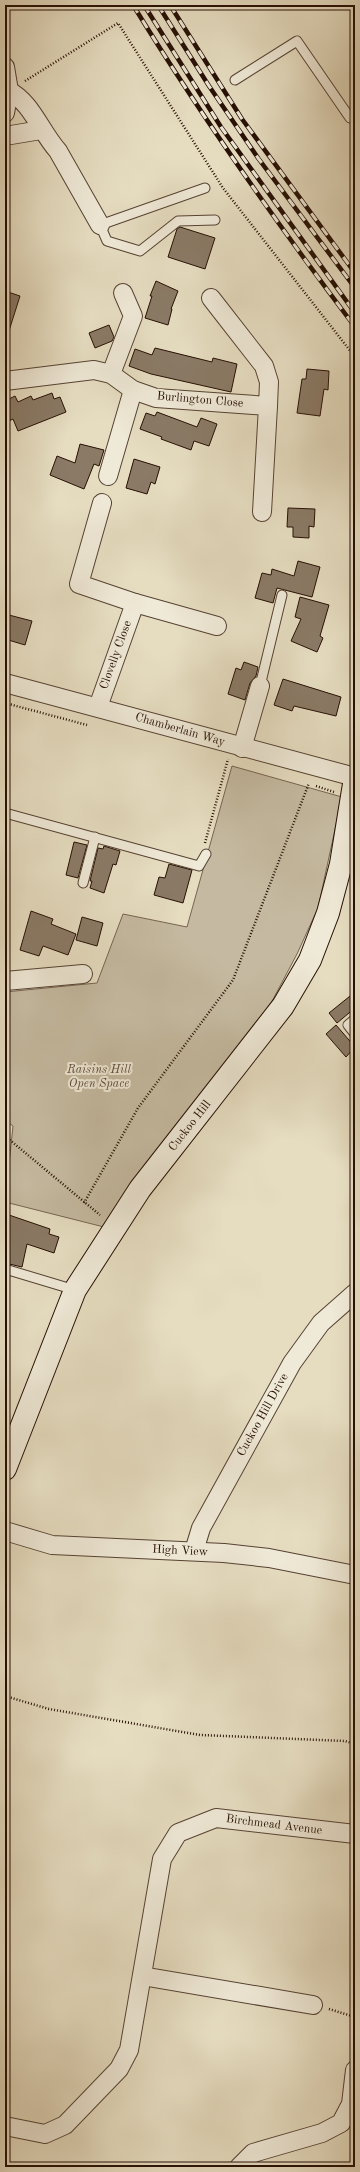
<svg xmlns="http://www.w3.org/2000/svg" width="360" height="2172" font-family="'Old Standard TT',serif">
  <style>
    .green { fill: #c5baa1; stroke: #766452 }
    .building { fill: #8a7a66; stroke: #260f04 }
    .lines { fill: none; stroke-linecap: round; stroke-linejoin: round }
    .service-casing { stroke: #564233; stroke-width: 11 }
    .minor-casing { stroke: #564233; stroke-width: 20 }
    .secondary-casing { stroke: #260f04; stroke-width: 24 }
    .path { stroke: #260f04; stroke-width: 2.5; stroke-dasharray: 1 2; stroke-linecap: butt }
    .service { stroke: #efe9d7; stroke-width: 9 }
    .minor { stroke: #efe9d7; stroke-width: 18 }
    .secondary { stroke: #efe9d7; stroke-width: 22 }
    .rail-casing { stroke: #260f04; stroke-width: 4.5 }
    .rail { stroke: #efe9d7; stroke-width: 3; stroke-dasharray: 9; stroke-linecap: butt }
    .labels { text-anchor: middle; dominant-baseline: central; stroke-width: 4; stroke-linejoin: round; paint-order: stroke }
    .street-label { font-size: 12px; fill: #260f04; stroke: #efe9d7 }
    .park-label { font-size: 12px; font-style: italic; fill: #5e4b3b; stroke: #efe9d7 }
  </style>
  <rect width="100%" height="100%" fill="#e6ddc1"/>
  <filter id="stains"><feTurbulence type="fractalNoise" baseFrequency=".005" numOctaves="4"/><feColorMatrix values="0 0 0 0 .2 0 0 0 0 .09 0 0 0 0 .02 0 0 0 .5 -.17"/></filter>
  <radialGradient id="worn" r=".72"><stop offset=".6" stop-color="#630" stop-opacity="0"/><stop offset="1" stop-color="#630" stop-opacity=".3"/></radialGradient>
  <path class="green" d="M232,766L342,797L318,908L297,954L270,1005L104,1227L5,1202L13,1126L5,1120V992L97,983L123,914L187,927Z"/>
  <g class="building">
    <path d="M180,227L215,238L205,269L168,257L177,229Z"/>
    <path d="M156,281L178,291L171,309H172L168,325L145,318L152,296H150Z"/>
    <path d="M5,291L20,296L8,334L5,333Z"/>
    <path d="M109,325L114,337L112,341L95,348L89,333Z"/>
    <path d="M155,348L212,362L213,358L237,364L231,392L151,374L129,366L135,349L152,355Z"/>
    <path d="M307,369L329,371L328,390L324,389L320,416L297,413L302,379H306Z"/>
    <path d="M52,393L54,399L60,397L66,412L18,431L13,419L5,423V401L15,396L18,402L31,396L33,400Z"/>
    <path d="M157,412L197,427L201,418L217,424L209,446L194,441L191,450L161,439L162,437L140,429L146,413L155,416Z"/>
    <path d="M80,444L104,450L99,466L94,464L84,489L50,475L57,456L75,463Z"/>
    <path d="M134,459L160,467L155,484L151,482L147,494L126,488Z"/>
    <path d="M288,508L315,509L314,527L309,526V538L293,537V527H287Z"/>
    <path d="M298,561L320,567L312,597L277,588L273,603L255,598L262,573L271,575L272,569L294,576Z"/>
    <path d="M300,597L329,605L320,636L323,638L317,652L291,641L301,619L295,617Z"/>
    <path d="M5,614L32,621L25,645L5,639Z"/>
    <path d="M244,662L258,667L256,676L250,683L245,700L228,694L236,668L241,670Z"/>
    <path d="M283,679L341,697L336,716L294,706L292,711L274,705Z"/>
    <path d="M74,842L87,845L78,878L66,875Z"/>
    <path d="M104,846L120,851L116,865L113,864L104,893L90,888L92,881H90L98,848L103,849Z"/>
    <path d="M169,864L192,870L183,903L154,895L159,877L165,878Z"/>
    <path d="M31,911L53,919L51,924L76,934L68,955L43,946L39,956L20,950Z"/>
    <path d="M82,917L103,923L97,946L76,940Z"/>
    <path d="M355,992V1008L337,1023L329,1013Z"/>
    <path d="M336,1025L355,1047L346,1057L326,1034Z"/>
    <path d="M9,1215L50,1229L49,1234L59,1237L54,1253L27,1244L22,1267L5,1263L9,1238L5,1237V1227Z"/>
  </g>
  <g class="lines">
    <defs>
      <g id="service">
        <path d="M235,80L297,41L350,118L355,117"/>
        <path d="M205,188L100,225L107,241L140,251L178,221L215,220"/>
        <path d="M260,686L282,595"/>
        <path d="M5,813L199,866L206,854"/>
        <path d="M83,883L95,837"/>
        <path d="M355,1019L348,1025L355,1034"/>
        <path d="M5,1269L75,1290"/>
      </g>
      <g id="minor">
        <path d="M5,67L9,91L5,113"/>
        <path d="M9,91C31,102 41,132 58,151L100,225"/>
        <path d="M5,136L41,130"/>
        <path d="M111,374L133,316L123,293"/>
        <path d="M5,381L94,370L111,374L133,390L156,398L268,406L269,382L264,366L211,298"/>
        <path d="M108,476L133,390"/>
        <path d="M262,512L268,406"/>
        <path d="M135,603L217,626"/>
        <path d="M5,683L355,777"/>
        <path d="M98,707L135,603L79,584L102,503"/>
        <path d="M242,748L260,686"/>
        <path d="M5,981L83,974"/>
        <path d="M5,1531L52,1545L224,1553L269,1558L355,1575"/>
        <path d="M194,1551L201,1528L292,1363L321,1323L355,1293"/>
        <path d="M142,1976L313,2005"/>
        <path d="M5,2126L45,2134L65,2125L119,2069L129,2050L162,1859L178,1833L216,1818L355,1834"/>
        <path d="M239,2167L253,2153L322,2133L341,2123L351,2104L355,2070"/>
      </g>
      <path id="secondary" d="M5,1469L75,1290L140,1189L283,1006L310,960L328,913L341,864L355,778"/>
    </defs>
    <use href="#service" class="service-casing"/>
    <use href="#minor" class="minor-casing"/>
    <use href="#secondary" class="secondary-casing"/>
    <g class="path">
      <path d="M25,81L118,23L223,188L355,357"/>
      <path d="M5,703L87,725"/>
      <path d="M316,786L334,792"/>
      <path d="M205,843L228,759"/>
      <path d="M5,1136L100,1215"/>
      <path d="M84,1203L138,1108L233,980L309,783"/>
      <path d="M5,1696L49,1709L200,1735L345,1741L355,1744"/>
      <path d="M329,2009L355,2017"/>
    </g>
    <use href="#service" class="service"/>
    <use href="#minor" class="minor"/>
    <use href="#secondary" class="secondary"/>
    <defs>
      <g id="rail">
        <path d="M133,5C201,116 276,222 355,327"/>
        <path d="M144,5L221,127L355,313"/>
        <path d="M158,5L209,86L258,158L355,288"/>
        <path d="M170,5L242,119L355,273"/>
      </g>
    </defs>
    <use href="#rail" class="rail-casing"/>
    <use href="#rail" class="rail"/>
  </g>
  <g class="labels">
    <g class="street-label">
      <text transform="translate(200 400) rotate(5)">Burlington Close</text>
      <text transform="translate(116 655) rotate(-70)">Clovelly Close</text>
      <text transform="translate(180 730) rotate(16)">Chamberlain Way</text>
      <text transform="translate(190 1126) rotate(-52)">Cuckoo Hill</text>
      <text transform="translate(263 1415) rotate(-61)">Cuckoo Hill Drive</text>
      <text transform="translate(180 1551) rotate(3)">High View</text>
      <text transform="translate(274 1825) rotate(7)">Birchmead Avenue</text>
    </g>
    <g class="park-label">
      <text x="99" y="1070">Raisins Hill<tspan x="99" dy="14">Open Space</tspan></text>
    </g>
  </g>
  <rect width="360" height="2172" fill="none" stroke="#e6ddc1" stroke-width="20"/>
  <rect x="6" y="6" width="348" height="2160" fill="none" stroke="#260f04" stroke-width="2"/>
  <rect x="10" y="10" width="340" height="2152" fill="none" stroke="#260f04"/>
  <rect width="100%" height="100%" filter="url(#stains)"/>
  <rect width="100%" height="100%" fill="url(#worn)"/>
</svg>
